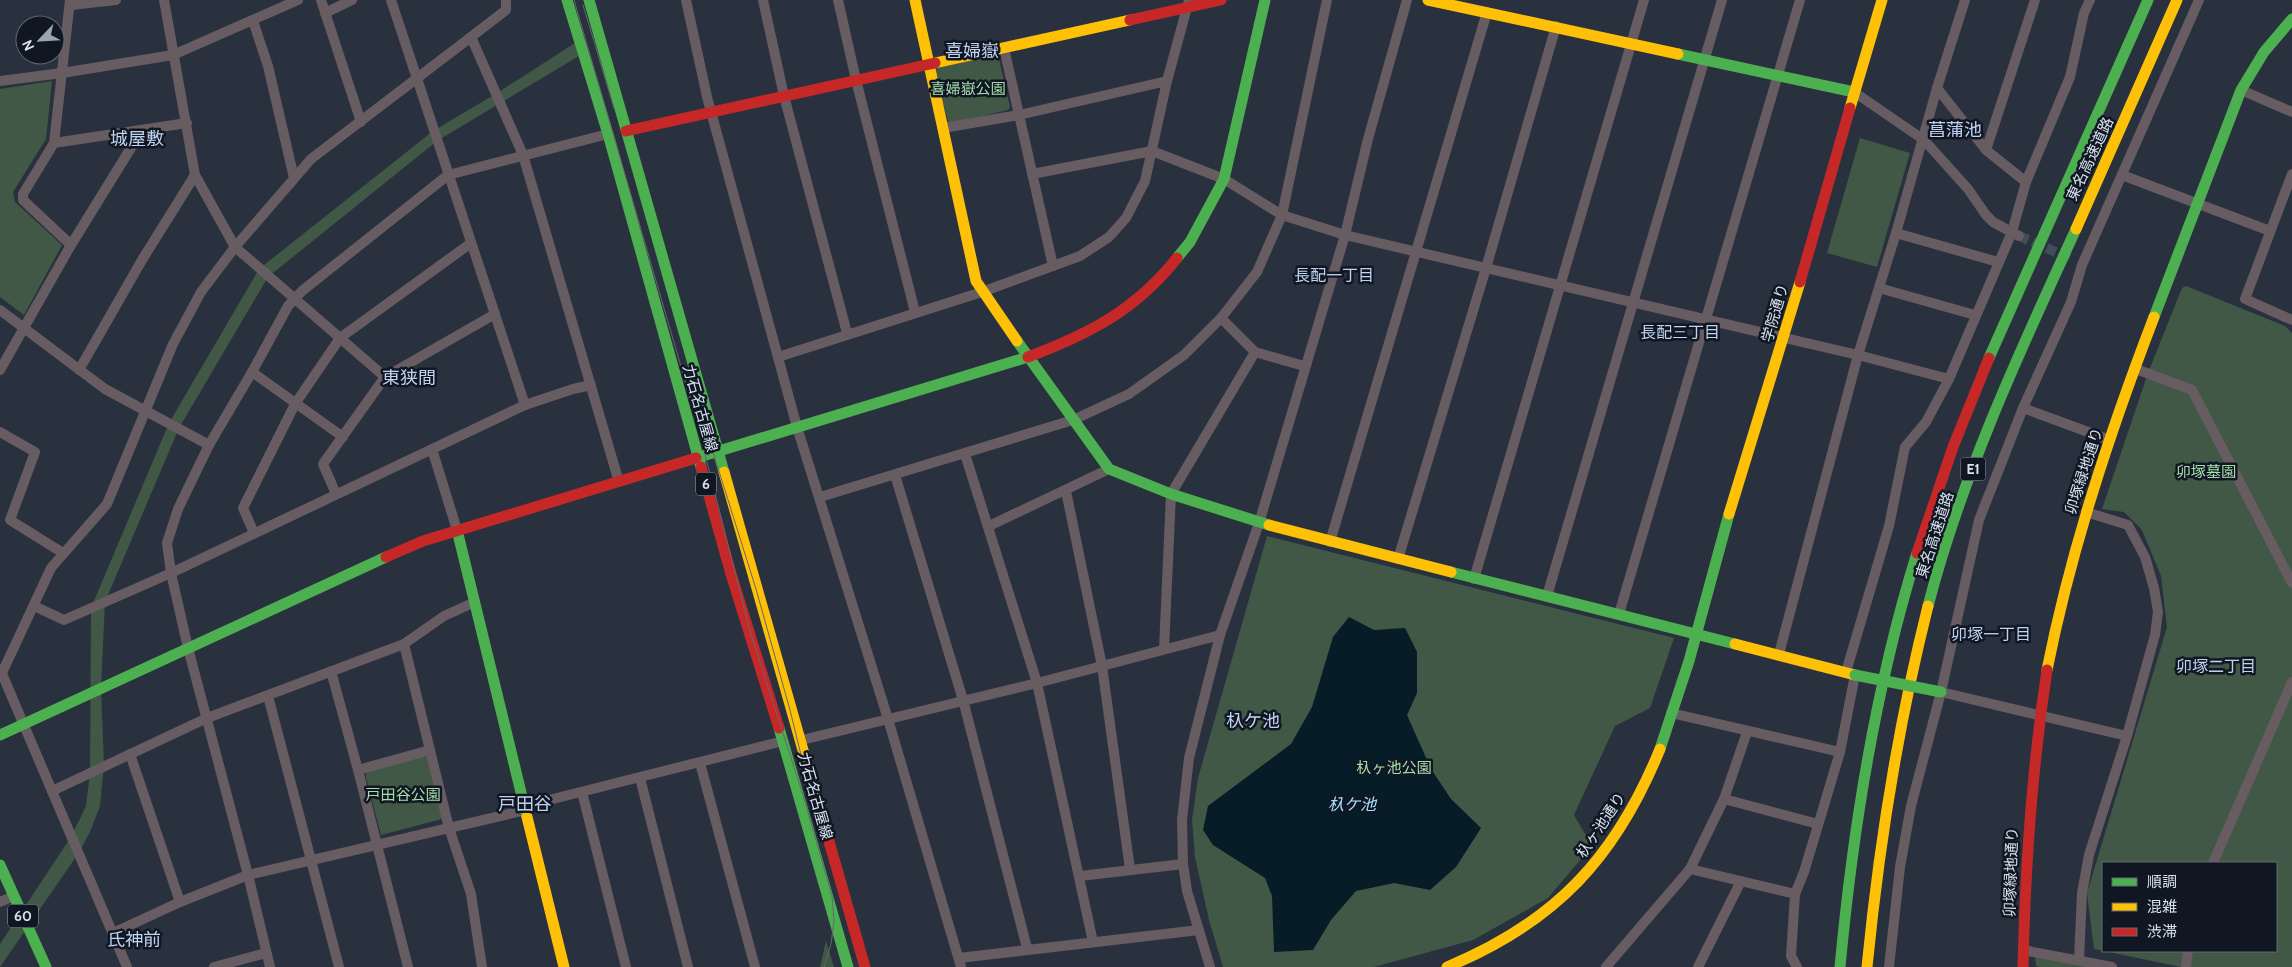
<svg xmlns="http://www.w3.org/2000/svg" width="2292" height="967" font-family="Cabin,'Noto Sans JP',sans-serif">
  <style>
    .green { fill: #405845; fill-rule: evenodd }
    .water { fill: #061c27 }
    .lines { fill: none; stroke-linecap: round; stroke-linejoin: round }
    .street-tunnel { stroke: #434c59; stroke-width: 10; stroke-dasharray: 10 5; stroke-linecap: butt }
    .street { stroke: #675c61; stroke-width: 10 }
    .fast { stroke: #4caf50; stroke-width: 11 }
    .slow { stroke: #ffc107; stroke-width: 11 }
    .jam { stroke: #c62828; stroke-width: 11 }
    .tram { stroke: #67676e; stroke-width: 1 }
    .fast-bridge { stroke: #4caf50; stroke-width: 11 }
    .labels { text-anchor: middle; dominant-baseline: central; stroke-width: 5; stroke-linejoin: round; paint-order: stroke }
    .shield { fill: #111722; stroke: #9ca5b3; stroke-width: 1 }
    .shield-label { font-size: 14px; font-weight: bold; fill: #d8e2f1 }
    .park-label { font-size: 15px; fill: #a7dfac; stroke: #111722 }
    .street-label { font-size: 15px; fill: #d8e2f1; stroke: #111722 }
    .neighbourhood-label { font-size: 16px; fill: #bfd2f0; stroke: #111722 }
    .water-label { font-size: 16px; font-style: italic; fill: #a5e0fe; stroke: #111722 }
    .quarter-label { font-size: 18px; fill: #bfd2f0; stroke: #111722 }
  </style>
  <rect width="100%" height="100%" fill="#29313e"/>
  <g class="green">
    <path d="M575,43L579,56L437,141L268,277L179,428L105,602L101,688L104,765L100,806L90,832L78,854L0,967V944L71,837L86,806L90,772L91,608L169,423L259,269L433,131L497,93Z"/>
    <path d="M998,55L1010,107L1008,110L949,124L934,73L938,67Z"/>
    <path d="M52,81L46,139L13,192L15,202L62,245L24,315L0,297V89Z"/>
    <path d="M1860,138L1910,153L1877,267L1827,253Z"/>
    <path d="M2186,286L2285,326L2292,333V967H2181L2094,949L2087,893L2167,627L2161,576L2142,530L2124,512L2102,509L2148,373L2182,288ZM2103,863H2276V951H2103Z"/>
    <path d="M1267,536L1674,638L1650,708L1615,726L1574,815L1592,846L1548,898L1473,940L1374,967H1223L1209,920L1195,857L1192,820L1198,778Z"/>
    <path d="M426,755L442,819L381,835L366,778V771Z"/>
    <path d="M826,941L834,967H820Z"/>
    <path d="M2035,956L2088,967H2040L2036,966Z"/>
  </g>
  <path class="water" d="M1349,617L1374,630L1405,628L1417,652V693L1407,715L1431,769L1451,799L1481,828L1456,867L1430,890L1394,883L1356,891L1331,920L1313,950L1274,952L1272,896L1265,878L1213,845L1203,830L1208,806L1291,744L1312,707L1333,637Z"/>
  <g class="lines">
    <path class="street-tunnel" d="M2019,236L2074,260"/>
    <g class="street">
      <path d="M70,0L54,143L23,194V200L71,245"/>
      <path d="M164,0L195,175L235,247L385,377"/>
      <path d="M321,0L361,122"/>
      <path d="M391,0L525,405"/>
      <path d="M506,0V10L471,37L523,155L619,482"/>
      <path d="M686,0L707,97L797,427L888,719L961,967"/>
      <path d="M763,0L784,96L847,333"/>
      <path d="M838,0L856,80L915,312"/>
      <path d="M71,5L116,0"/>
      <path d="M325,13L352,0"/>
      <path d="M253,21L268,66L294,178"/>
      <path d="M1004,48L1053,266"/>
      <path d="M0,81L62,73L173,55L298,0"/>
      <path d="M1937,88L1986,150L2026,182"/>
      <path d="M2241,90L2292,112"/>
      <path d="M1854,92L1924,140L1968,189L1986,215L1993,222L2019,236"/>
      <path d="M943,128L1019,115L1167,81"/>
      <path d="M54,143L187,123"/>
      <path d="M1986,150L2035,0"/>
      <path d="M1032,174L1152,151L1224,179L1282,215L1345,235L1858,355L1949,379"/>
      <path d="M2292,174L2245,299L2292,320"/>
      <path d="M2122,175L2270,231"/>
      <path d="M1896,233L1998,262"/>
      <path d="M1879,288L1975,315"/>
      <path d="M0,310L105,389L209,445"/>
      <path d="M1221,318L1255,352L1304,366"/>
      <path d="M778,357L982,292L1080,256L1109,237L1126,218L1145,181L1167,81L1189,0"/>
      <path d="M2136,369L2192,390L2292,583"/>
      <path d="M0,370L71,245L142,130"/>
      <path d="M79,370L142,260L195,175"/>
      <path d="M252,372L343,437"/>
      <path d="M2023,408L2110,440"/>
      <path d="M0,432L35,452L10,520L63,553"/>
      <path d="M432,449L457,530"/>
      <path d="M965,454L1037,683L1093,942"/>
      <path d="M895,475L963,700L1027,948"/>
      <path d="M1066,491L1102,666L1130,869"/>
      <path d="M336,494L323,464L385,377L495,314"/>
      <path d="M820,497L1073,420L1129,394L1184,355L1221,318L1257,272L1282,215L1327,0"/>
      <path d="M989,526L1109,469"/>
      <path d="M254,533L243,508L295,404L340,338L471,243"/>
      <path d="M1330,542L1487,12"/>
      <path d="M1398,559L1486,268L1556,26"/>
      <path d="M1474,579L1644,0"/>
      <path d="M1547,596L1722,0"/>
      <path d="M34,606L64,620L171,573L525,405L573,389L591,385"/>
      <path d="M1619,614L1800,0"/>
      <path d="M404,644L449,828L471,894L482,967"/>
      <path d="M1164,649L1171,494L1255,352"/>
      <path d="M1779,654L1858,355L1896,233L1937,88L1965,0"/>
      <path d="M0,669L127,967"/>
      <path d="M331,671L358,770L408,967"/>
      <path d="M1846,672L1889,526L1905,447L1926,422L1949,379L2012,232L2026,182L2070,77L2084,13L2090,0"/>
      <path d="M2,673L51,568L107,504L173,344L201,292L235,247L311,159L471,37"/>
      <path d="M1941,692L2127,736"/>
      <path d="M268,696L339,967"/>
      <path d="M1671,713L1840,752"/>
      <path d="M802,740L1037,683L1220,635"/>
      <path d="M130,754L180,902"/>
      <path d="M700,763L755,967"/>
      <path d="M358,770L430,750"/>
      <path d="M640,778L688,967"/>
      <path d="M52,791L207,718L404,644L444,616L475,602"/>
      <path d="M582,792L626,967"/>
      <path d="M1724,799L1818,824"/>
      <path d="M2213,863L2292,682"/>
      <path d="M1690,869L1795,894"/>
      <path d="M1080,876L1183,864"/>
      <path d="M0,902L14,896"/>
      <path d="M113,933L180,902L248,875L526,810L537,803L783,741"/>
      <path d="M2023,950L2112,967"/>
      <path d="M959,958L1199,930"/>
      <path d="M2079,960L2082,893L2089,855L2127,736L2155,635L2158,612L2154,588L2145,557L2128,525L2086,512"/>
      <path d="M214,967L266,953"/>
      <path d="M270,967L248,875L188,648L171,573L167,543L178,509L209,445L252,372L288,306L302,291L448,175L608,134"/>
      <path d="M1210,967L1187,891L1183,864L1182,820L1189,758L1220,635L1259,523L1345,235L1368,139L1407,0"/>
      <path d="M1606,967L1690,869L1724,799L1747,732"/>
      <path d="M1698,967L1741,881"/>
      <path d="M1797,967L1791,956L1795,894L1804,872L1840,752L1855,675"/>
      <path d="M1889,967L1900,867L1911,806L1941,692L1979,520L2023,408L2071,302L2082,265L2199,0"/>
      <path d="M2186,967L2188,951"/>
    </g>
    <g class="fast">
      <path d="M567,0L608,134L701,467"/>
      <path d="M589,0L724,472"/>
      <path d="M1678,54L1854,92"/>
      <path d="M1177,258L1190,242L1224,179L1265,0"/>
      <path d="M2154,317L2241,90L2264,52L2292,19"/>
      <path d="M1017,341L1109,469L1171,494L1269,525"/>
      <path d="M1989,358L2148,0"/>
      <path d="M696,458L1028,357"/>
      <path d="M457,530L527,817"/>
      <path d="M1451,572L1735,644"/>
      <path d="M1928,606C1962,475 2020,351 2076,229"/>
      <path d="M779,728L848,967"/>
      <path d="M0,735L386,557"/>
      <path d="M1660,749L1689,661L1729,514"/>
      <path d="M0,865L46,967"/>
      <path d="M1840,967C1853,827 1875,688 1917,553"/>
    </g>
    <g class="slow">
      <path d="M915,0L976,281L1017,341"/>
      <path d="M1428,0L1678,54"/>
      <path d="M935,63L1130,20"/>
      <path d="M1850,108L1882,0"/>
      <path d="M2076,229L2177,0"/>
      <path d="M724,472L818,803"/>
      <path d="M1729,514L1800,282"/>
      <path d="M1269,525L1451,572"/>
      <path d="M1735,644L1855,675"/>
      <path d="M2047,670C2071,549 2110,432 2154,317"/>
      <path d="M527,817L564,967"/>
      <path d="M1447,967C1556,922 1616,857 1660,749"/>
      <path d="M1867,967C1879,845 1898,725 1928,606"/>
    </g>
    <g class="jam">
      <path d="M1130,20L1221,0"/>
      <path d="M626,131L935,63"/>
      <path d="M1800,282L1850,108"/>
      <path d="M1028,357C1089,334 1136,310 1177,258"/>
      <path d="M701,467L731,574L779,728"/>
      <path d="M1917,553L1953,447L1989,358"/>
      <path d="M386,557L423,541L696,458"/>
      <path d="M818,803L865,967"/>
      <path d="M2023,967C2025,867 2032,769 2047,670"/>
    </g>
    <g class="tram">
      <path d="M574,0L694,411L750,631L803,795L832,896L834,921L831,944L824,967"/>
      <path d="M583,5L614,108"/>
      <path d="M712,449L756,589L790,710L812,800"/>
    </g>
    <path class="fast-bridge" d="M1855,675L1941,692"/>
  </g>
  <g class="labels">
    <g class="shield">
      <rect x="1960.5" y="457.5" width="25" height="23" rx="4"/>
      <rect x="696" y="472.5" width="20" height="23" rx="4"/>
      <rect x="8" y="904.5" width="30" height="23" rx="4"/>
    </g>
    <g class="shield-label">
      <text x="1973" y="469">E1</text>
      <text x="706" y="484">6</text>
      <text x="23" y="916">60</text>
    </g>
    <g class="park-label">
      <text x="968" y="89">喜婦嶽公園</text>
      <text x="2206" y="472">卯塚墓園</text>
      <text x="1394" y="768">杁ヶ池公園</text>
      <text x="403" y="795">戸田谷公園</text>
    </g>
    <g class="street-label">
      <text transform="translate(2090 159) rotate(-65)">東名高速道路</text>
      <text transform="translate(1775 313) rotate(-74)">学院通り</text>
      <text transform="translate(700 408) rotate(74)">力石名古屋線</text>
      <text transform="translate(2084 471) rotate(-72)">卯塚緑地通り</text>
      <text transform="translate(1935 535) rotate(-72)">東名高速道路</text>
      <text transform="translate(815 796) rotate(74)">力石名古屋線</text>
      <text transform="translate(1601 825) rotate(-56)">杁ヶ池通り</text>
      <text transform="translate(2011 872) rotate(-88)">卯塚緑地通り</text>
    </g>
    <g class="neighbourhood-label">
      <text x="1334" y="275">長配一丁目</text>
      <text x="1680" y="332">長配三丁目</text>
      <text x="1991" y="634">卯塚一丁目</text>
      <text x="2216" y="666">卯塚二丁目</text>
    </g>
    <g class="water-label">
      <text x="1352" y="804">杁ケ池</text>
    </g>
    <g class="quarter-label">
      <text x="972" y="51">喜婦嶽</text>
      <text x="1955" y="130">菖蒲池</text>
      <text x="137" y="139">城屋敷</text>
      <text x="409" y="378">東狭間</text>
      <text x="1253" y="721">杁ケ池</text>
      <text x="525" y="804">戸田谷</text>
      <text x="134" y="940">氏神前</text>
    </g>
  </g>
  <rect x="2102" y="862" width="175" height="90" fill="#111722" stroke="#616875"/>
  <rect x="2112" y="878" width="25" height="8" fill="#4caf50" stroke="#616875"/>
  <text x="2147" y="887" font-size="15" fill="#d8e2f1">順調</text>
  <rect x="2112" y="903" width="25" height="8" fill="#ffc107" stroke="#616875"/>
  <text x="2147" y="912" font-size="15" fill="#d8e2f1">混雑</text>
  <rect x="2112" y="928" width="25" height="8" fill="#c62828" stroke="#616875"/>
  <text x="2147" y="937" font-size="15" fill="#d8e2f1">渋滞</text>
  <g transform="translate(40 40) rotate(245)"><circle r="24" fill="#111722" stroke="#616875"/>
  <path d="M0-4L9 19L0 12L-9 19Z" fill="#9ba4b2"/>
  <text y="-8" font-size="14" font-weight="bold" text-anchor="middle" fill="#d8e2f1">N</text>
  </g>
</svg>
